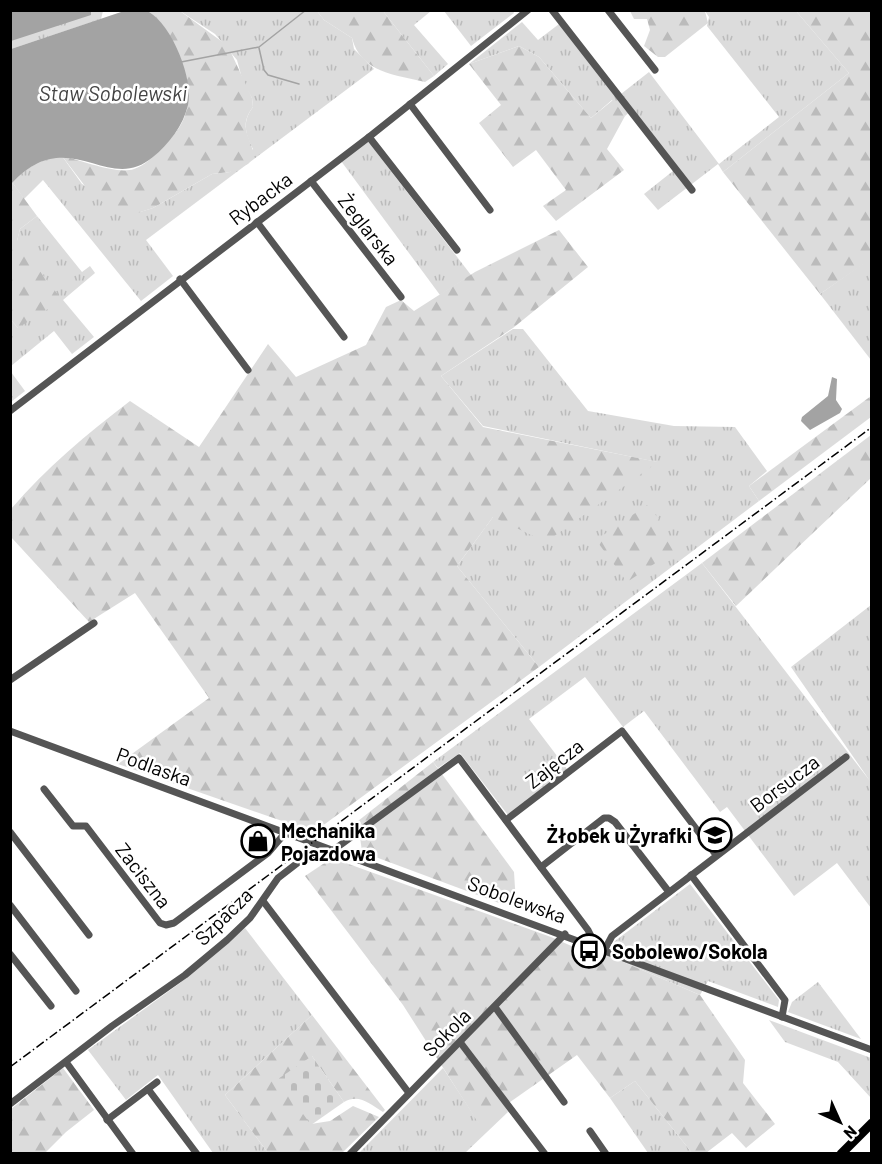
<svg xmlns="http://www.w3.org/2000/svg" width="882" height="1164" font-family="Barlow,sans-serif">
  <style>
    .grass { fill: url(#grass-tufts) }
    .forest { fill: url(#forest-firs) }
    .cemetery { fill: url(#cemetery-stones) }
    .water { fill: #a3a3a3 }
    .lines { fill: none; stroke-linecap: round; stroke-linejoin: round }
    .stream { stroke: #a3a3a3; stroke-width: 1.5 }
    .minor { stroke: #555; stroke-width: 7 }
    .major { stroke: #000; stroke-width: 9 }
    .rail { stroke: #000; stroke-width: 1.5; stroke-dasharray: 9 3 1.5 3; stroke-linecap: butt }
    .labels { text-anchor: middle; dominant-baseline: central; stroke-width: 5; stroke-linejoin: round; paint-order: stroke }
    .street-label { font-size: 20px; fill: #000; stroke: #fff }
    .poi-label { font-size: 20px; font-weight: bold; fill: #000; stroke: #fff; text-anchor: start }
    .water-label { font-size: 21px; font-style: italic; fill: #444; stroke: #fff }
  </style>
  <defs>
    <pattern id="grass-tufts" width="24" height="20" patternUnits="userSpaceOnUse" patternTransform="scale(1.5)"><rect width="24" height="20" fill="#dcdcdc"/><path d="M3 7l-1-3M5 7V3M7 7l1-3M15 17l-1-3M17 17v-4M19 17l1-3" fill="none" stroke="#bbb"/></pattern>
    <pattern id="forest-firs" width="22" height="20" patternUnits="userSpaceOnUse" patternTransform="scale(1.5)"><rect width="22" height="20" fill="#dcdcdc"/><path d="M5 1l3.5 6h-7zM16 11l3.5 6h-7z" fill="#bbb"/></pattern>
    <pattern id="cemetery-stones" width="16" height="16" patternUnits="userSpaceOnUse" patternTransform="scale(1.5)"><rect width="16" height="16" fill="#dcdcdc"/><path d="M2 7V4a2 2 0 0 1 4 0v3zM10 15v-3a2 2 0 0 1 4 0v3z" fill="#bbb"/></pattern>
  </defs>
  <rect width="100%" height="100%" fill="#fff"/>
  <g class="grass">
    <path d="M11,11H103L101,19L11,49Z"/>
    <path d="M180,11H317L324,20L352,38L354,49L374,69L146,240L173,276L141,301L43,180L24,199L12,182C25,168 43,158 62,156L82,184L140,212L153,208L212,174L230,172L253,149C245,134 242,121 253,107L252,98L243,82L237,60L215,34Z"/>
    <path d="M383,11H431L414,25L448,64L434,76Z"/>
    <path d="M513,11L514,13L471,46L444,11Z"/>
    <path d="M705,11H796L849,73L723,172L718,164L658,210L644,194L678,167L632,110L625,116L612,100L591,118L539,57L519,46L469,64L522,22L538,40L563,21L621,94L649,72L719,164L779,117L707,26L709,17Z"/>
    <path d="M367,140L471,275L440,295L341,161Z"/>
    <path d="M37,216L82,272L90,266L95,273L63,300L94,337L72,354L54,331L11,366V320L18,328L17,241L20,229Z"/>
    <path d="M871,258L872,259L871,360L820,294Z"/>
    <path d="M513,329H523L588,411L674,426L735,427L767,471L749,486L759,501L539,667L457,566L493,517L657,462L483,426L441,376Z"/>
    <path d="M11,372L25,391L11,402H10Z"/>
    <path d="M702,563L870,781L791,667L871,605V908L837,863L794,896L727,807L720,812L644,711L623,727L585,677L529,719L567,769L508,815L460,753L438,768L433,762Z"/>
    <path d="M690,884L779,1000L778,1007L708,981L700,995L607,955L615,941Z"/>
    <path d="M245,928L312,1015L225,1095L268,1153H213L158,1075L126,1100L88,1050L180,983Z"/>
    <path d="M818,982L861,1039L788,1012L792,1002Z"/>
    <path d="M769,1020L871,1058V1098L838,1062L785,1042Z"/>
    <path d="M443,1068L479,1123L504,1105L508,1112L465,1153L358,1154Z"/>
    <path d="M635,1081L692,1153H648L610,1098Z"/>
  </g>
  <g class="forest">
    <path d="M147,11H180L228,46L252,98L253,107C237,128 252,137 254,157L248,164L230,172L212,174L153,208L125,217L91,194L62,156C81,160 117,175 134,169C144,166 153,157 160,150C194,118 193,96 178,55C171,36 164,22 147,11Z"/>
    <path d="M317,11H383L434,76L425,82C396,75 361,73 352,38L324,20Z"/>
    <path d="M630,11H705L708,23L665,57H658L644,46L650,30L647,19H634Z"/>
    <path d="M796,11H871V259L820,294L723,172L849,73Z"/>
    <path d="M519,46L539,57L591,118L613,100L625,116L607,149L624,170L556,221L543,206L566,190L536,150L513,167L479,123L501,105L469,64Z"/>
    <path d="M12,182L37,216L20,229L17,241L62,300L18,328L11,320Z"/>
    <path d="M559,230L588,267L513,328L441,376L483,427L658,462L546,542L493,517L457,566L539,667L314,832L118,764L209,698L135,593L89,622L11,537V509C46,468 87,434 130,401L199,447L268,344L296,377L366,345L386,307L401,300L414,311L475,272Z"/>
    <path d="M871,396V417L759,501L749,486Z"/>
    <path d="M871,435V478L736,606L702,563Z"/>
    <path d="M647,505L659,519L653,523L675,550L627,582L596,540Z"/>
    <path d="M433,762L514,872L516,903H499L362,852L358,821Z"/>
    <path d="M332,858L551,937L601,959L607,955L700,995L745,1060L743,1083L775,1124L746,1148L732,1133L706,1153H692L635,1081L610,1098L577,1055L479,1124L403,1005L305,876Z"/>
    <path d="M312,1015L385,1110L383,1112C370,1104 359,1093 344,1102L312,1056L311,1124L330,1121L353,1106L379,1117L342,1153H268L225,1095Z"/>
    <path d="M63,1068L94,1110L66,1132L45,1153L11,1154V1109Z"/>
  </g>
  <path class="cemetery" d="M312,1056L344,1102L311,1125L278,1079Z"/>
  <g class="water">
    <path d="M11,10H91V15L11,41Z"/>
    <path d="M127,10C134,10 143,9 149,12C172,25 194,80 188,105C183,126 169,144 153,157C107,196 69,121 11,184V49Z"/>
    <path d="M832,377L837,379L836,400L842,409L840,413L810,430L801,421L802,417L828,396Z"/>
  </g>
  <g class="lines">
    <g class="stream">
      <path d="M259,48L264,70L268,75L299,84"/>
      <path d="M181,62L259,47L306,10"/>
    </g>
    <g class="minor">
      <path d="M552,10L692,190"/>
      <path d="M608,10L655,70"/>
      <path d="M410,104L490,210"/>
      <path d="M369,137L457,250"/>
      <path d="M311,181L401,297"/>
      <path d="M257,222L344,337"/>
      <path d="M180,279L248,370"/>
      <path d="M10,411L369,137L528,10"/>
      <path d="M10,680L94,623"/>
      <path d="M10,731L872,1050"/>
      <path d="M44,789L73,826H86L160,923L166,925L174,923L268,853L286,832"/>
      <path d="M506,820L622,731L716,855"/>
      <path d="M10,832L89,935"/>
      <path d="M541,867L604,818H609L615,822L669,892"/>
      <path d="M691,875L785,1000L782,1017"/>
      <path d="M263,901L409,1093"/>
      <path d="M10,905L76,991"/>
      <path d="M605,949L612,936L846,757"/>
      <path d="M10,954L51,1006"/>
      <path d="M495,1007L564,1102"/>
      <path d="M460,1042L545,1154"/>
      <path d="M66,1062L133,1154"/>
      <path d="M148,1089L197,1154"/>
      <path d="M10,1104L112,1026L185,975L227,940L250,918L278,878L300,861L324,857L459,758L588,930L591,936L589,943"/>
      <path d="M107,1120L157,1082"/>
      <path d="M590,1131L606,1154"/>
      <path d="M350,1154L565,934"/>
    </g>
    <path class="major" d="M841,1154L872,1123"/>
    <path class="rail" d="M10,1067L872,427"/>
  </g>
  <defs>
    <symbol id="school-ring" viewBox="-11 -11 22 22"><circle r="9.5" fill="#fff" stroke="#000" stroke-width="1.5"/><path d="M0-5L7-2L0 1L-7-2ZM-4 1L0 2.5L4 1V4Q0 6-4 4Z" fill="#000"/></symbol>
    <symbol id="shop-ring" viewBox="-11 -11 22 22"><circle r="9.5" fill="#fff" stroke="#000" stroke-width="1.5"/><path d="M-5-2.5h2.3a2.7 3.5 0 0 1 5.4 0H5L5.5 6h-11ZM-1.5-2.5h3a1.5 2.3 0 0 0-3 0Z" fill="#000"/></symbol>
    <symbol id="bus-ring" viewBox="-11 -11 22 22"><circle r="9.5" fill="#fff" stroke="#000" stroke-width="1.5"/><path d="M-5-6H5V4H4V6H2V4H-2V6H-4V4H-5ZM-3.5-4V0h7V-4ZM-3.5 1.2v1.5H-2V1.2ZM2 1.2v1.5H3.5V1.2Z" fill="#000"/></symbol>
  </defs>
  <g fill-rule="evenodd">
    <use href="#school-ring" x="696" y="816" width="38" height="38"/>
    <use href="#shop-ring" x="239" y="822" width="38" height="38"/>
    <use href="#bus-ring" x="570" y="932" width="38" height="38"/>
  </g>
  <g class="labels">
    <g class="street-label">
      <text transform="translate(260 198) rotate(-37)">Rybacka</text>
      <text transform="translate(369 229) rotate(52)">Żeglarska</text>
      <text transform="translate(554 763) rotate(-38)">Zajęcza</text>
      <text transform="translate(154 766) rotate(20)">Podlaska</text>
      <text transform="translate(784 783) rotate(-37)">Borsucza</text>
      <text transform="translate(144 875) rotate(52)">Zaciszna</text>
      <text transform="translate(517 899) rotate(20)">Sobolewska</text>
      <text transform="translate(223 916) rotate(-45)">Szpacza</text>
      <text transform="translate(446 1032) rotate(-45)">Sokola</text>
    </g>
    <g class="poi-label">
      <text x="281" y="830">Mechanika<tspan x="281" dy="23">Pojazdowa</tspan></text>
      <text x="692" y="835" text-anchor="end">Żłobek u Żyrafki</text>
      <text x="612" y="951">Sobolewo/Sokola</text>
    </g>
    <g class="water-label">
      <text x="113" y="92">Staw Sobolewski</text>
    </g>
  </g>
  <rect width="882" height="1164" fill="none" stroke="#000000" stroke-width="24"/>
  <g transform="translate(840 1122) rotate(135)" stroke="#ffffff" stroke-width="4.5" paint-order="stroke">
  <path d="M0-4.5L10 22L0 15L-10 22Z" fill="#000000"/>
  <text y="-9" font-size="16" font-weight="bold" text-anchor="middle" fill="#000000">N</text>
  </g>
</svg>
